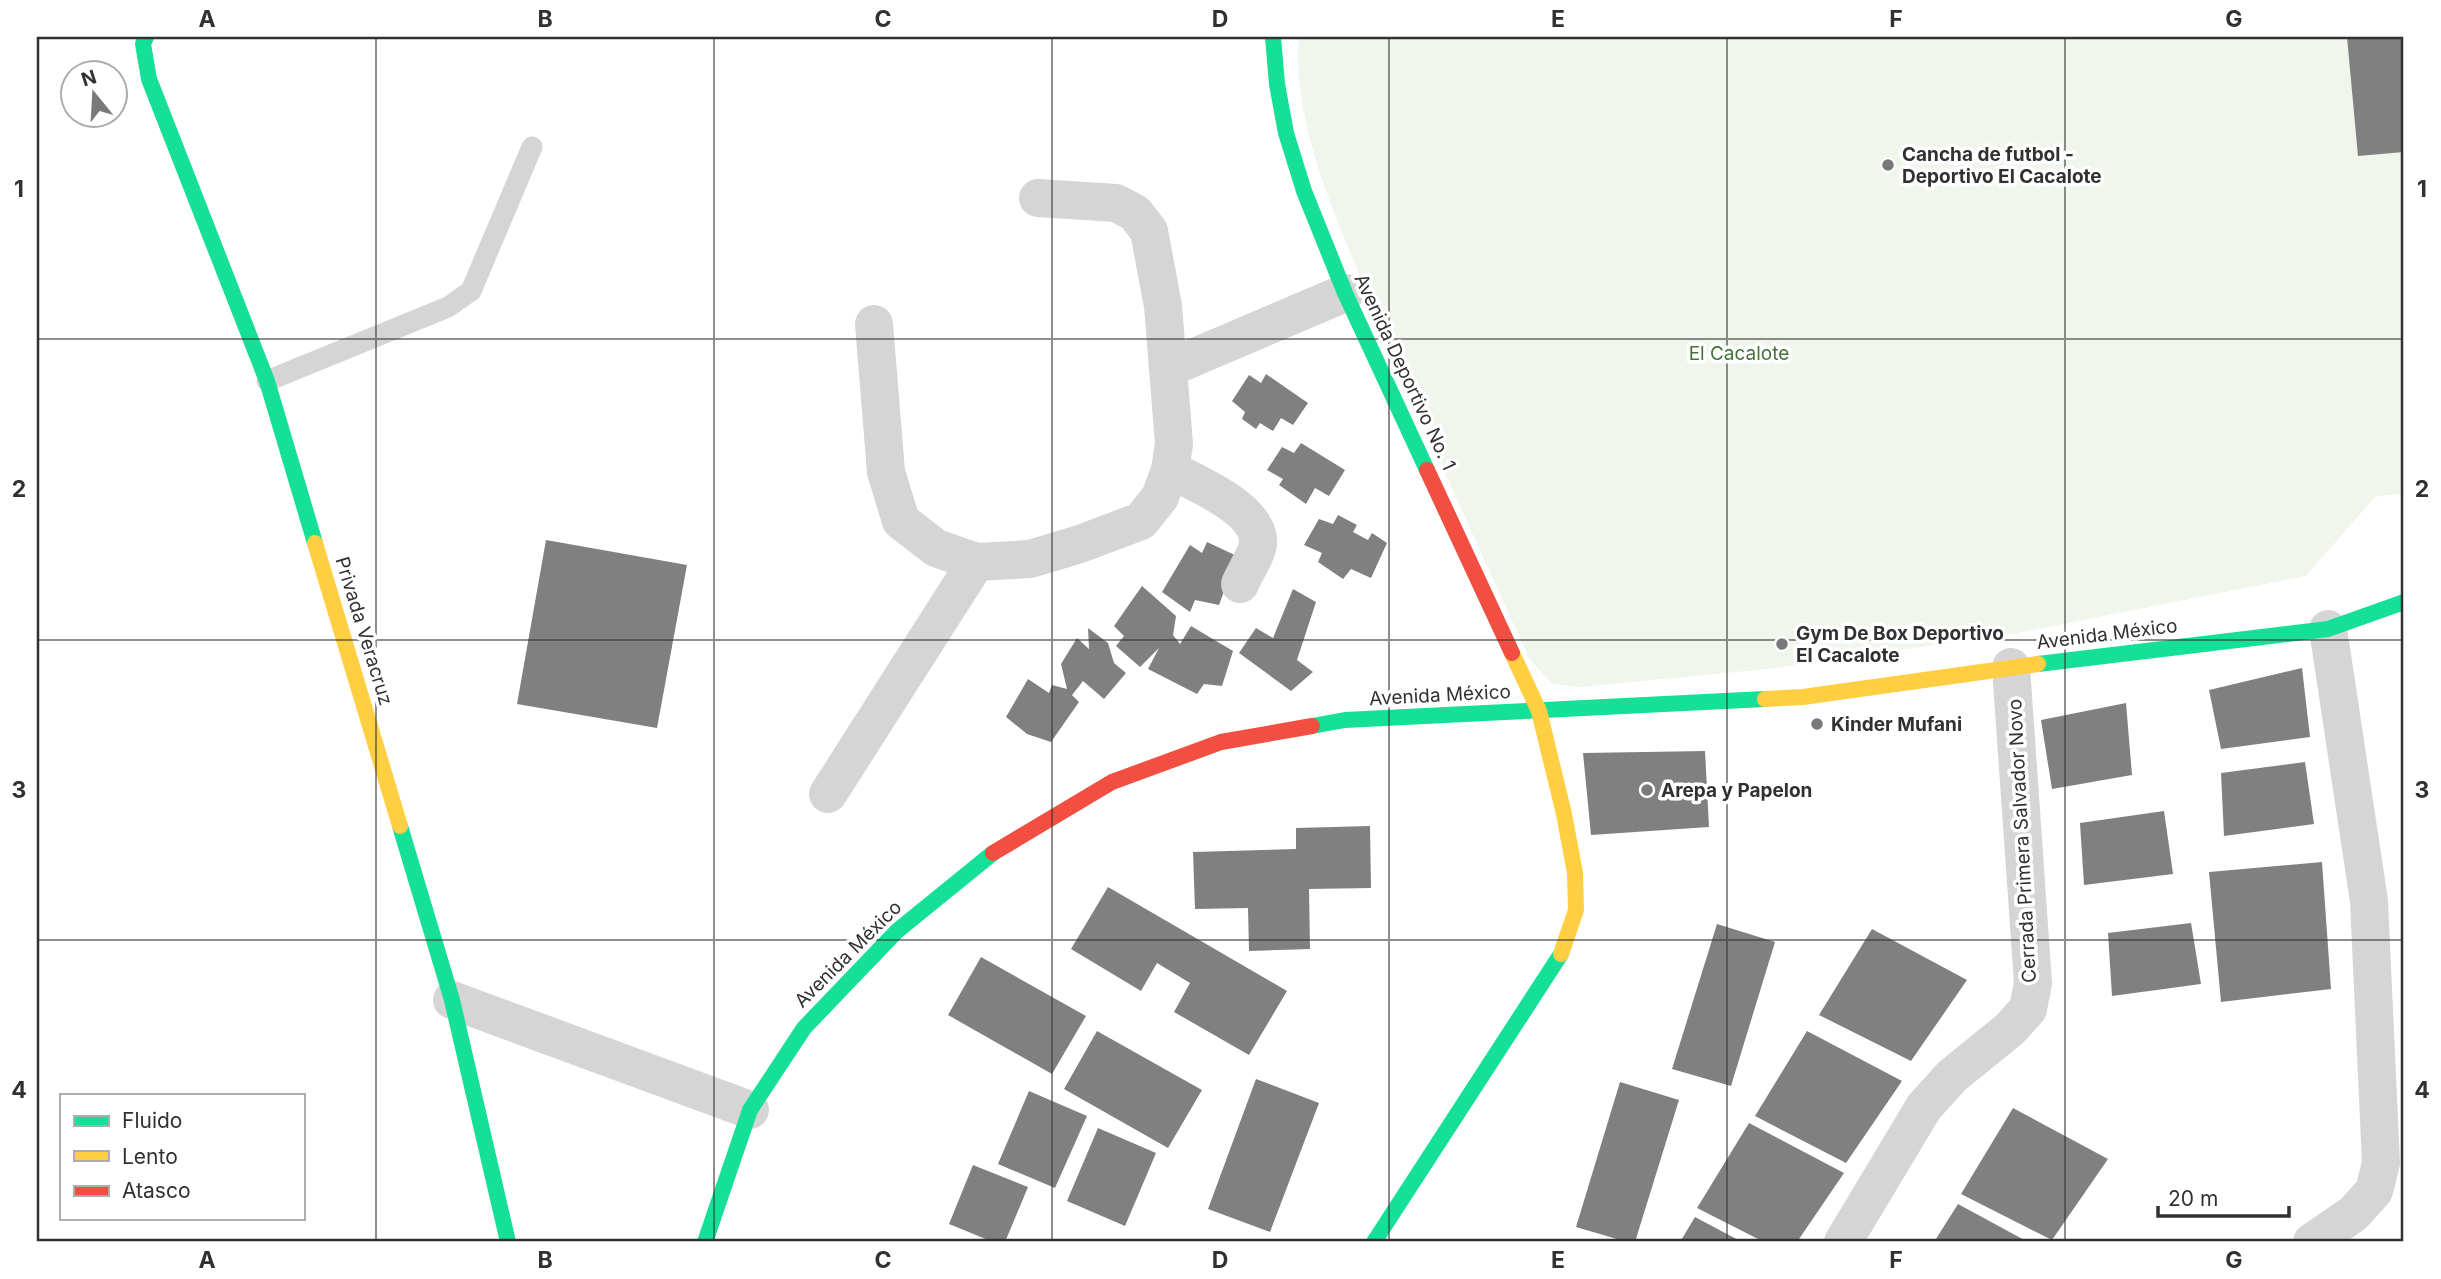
<svg xmlns="http://www.w3.org/2000/svg" width="2441" height="1279" font-family="Inter,sans-serif">
  <style>
    .green { fill: #f0f6ec }
    .building { fill: #808080 }
    .lines { fill: none; stroke-linecap: round; stroke-linejoin: round }
    .lane { stroke: #d5d5d5; stroke-width: 21 }
    .street { stroke: #d5d5d5; stroke-width: 38 }
    .fast { stroke: #16e098; stroke-width: 16 }
    .slow { stroke: #ffcf43; stroke-width: 16 }
    .jam { stroke: #f24e42; stroke-width: 16 }
    .grid { fill: none; stroke: #313131; stroke-width: 2; stroke-opacity: 0.55 }
    .poi-dot { fill: #797979; stroke: #fff; stroke-width: 2.5 }
    .labels { text-anchor: middle; dominant-baseline: central; stroke-width: 7; stroke-linejoin: round; paint-order: stroke }
    .poi-label { font-size: 19px; font-weight: bold; fill: #313131; stroke: #fff; text-anchor: start }
    .park-label { font-size: 19px; fill: #467139; stroke: #fff }
    .street-label { font-size: 19px; fill: #313131; stroke: #fff }
    .neatline { fill: none; stroke: #313131; stroke-width: 2.5 }
    .grid-label { font-size: 23px; text-anchor: middle; font-weight: bold; fill: #313131 }
  </style>
  <rect width="100%" height="100%" fill="#fff"/>
  <path class="green" d="M1299,37H2404V493L2375,497L2306,576L2018,633L1777,668L1581,687L1552,684L1529,658C1475,539 1420,421 1370,300C1338,221 1291,124 1299,37Z"/>
  <g class="building">
    <path d="M2347,37H2404V152L2358,156Z"/>
    <path d="M1266,374L1308,403L1293,425L1281,418L1273,431L1260,423L1256,429L1242,419L1245,412L1232,401L1249,375L1261,383Z"/>
    <path d="M1301,443L1345,470L1329,496L1315,488L1306,504L1279,485L1283,479L1267,470L1282,447L1294,453Z"/>
    <path d="M1338,515L1357,525L1353,532L1368,540L1372,533L1387,543L1371,578L1351,569L1343,579L1318,562L1322,553L1304,545L1319,519L1333,524Z"/>
    <path d="M546,540L687,565L657,728L517,704Z"/>
    <path d="M1207,542L1237,556L1219,605L1195,600L1190,612L1162,592L1190,545L1202,553Z"/>
    <path d="M1142,586L1176,616L1173,635L1180,644L1191,626L1233,651L1222,686L1204,684L1197,694L1148,669L1159,648L1140,667L1116,646L1124,636L1114,626Z"/>
    <path d="M1293,589L1316,602L1297,660L1313,672L1291,691L1239,653L1256,628L1273,638Z"/>
    <path d="M1088,628L1108,643L1114,663L1126,673L1104,699L1083,681L1072,695L1079,702L1051,742L1027,734L1006,717L1028,679L1049,693L1052,685L1067,689L1061,664L1077,638L1089,649Z"/>
    <path d="M2302,668L2310,737L2221,749L2209,690Z"/>
    <path d="M2126,703L2132,775L2052,789L2041,720Z"/>
    <path d="M1705,751L1709,827L1591,835L1583,753Z"/>
    <path d="M2305,762L2314,824L2224,836L2221,773Z"/>
    <path d="M2164,811L2173,874L2084,885L2080,823Z"/>
    <path d="M1370,826L1371,888L1309,889L1310,949L1249,951L1248,908L1195,909L1193,852L1296,849V828Z"/>
    <path d="M2322,862L2331,989L2221,1002L2209,872Z"/>
    <path d="M1108,887L1287,991L1249,1055L1174,1012L1190,983L1157,963L1141,991L1071,949Z"/>
    <path d="M2191,923L2201,984L2112,996L2108,933Z"/>
    <path d="M1717,924L1775,942L1731,1086L1672,1069Z"/>
    <path d="M1872,929L1967,980L1911,1061L1819,1015Z"/>
    <path d="M981,957L1086,1016L1052,1074L948,1015Z"/>
    <path d="M1097,1031L1202,1090L1168,1148L1064,1089Z"/>
    <path d="M1807,1031L1902,1081L1846,1163L1755,1116Z"/>
    <path d="M1256,1079L1319,1103L1270,1232L1208,1209Z"/>
    <path d="M1620,1082L1679,1100L1635,1242H1627L1576,1227Z"/>
    <path d="M1029,1091L1087,1116L1055,1188L998,1164Z"/>
    <path d="M2013,1108L2108,1159L2052,1240L1961,1194Z"/>
    <path d="M1749,1123L1844,1173L1797,1242H1764L1697,1208Z"/>
    <path d="M1098,1128L1156,1153L1125,1226L1067,1201Z"/>
    <path d="M973,1165L1028,1187L1005,1242H993L949,1224Z"/>
    <path d="M1958,1204L2028,1242H1934Z"/>
    <path d="M1695,1217L1742,1242H1680Z"/>
  </g>
  <g class="lines">
    <path class="lane" d="M267,381L448,307L471,291L532,147"/>
    <g class="street">
      <path d="M874,324L886,472L901,521L936,548L976,562L1030,559L1080,544L1141,521L1160,497L1170,470L1174,444L1163,306L1149,231L1135,213L1116,203L1038,198"/>
      <path d="M1169,368L1345,293"/>
      <path d="M1170,470C1195,482 1261,510 1258,544C1257,554 1244,574 1240,584"/>
      <path d="M828,794L976,562"/>
      <path d="M452,1000L750,1110"/>
      <path d="M1843,1242L1924,1107L1952,1076L2010,1029L2028,1009L2033,983L2011,667"/>
      <path d="M2312,1242L2353,1214L2374,1191L2381,1163L2369,901L2328,629"/>
    </g>
    <g class="fast">
      <path d="M146,37L143,44L149,79L267,381L315,543"/>
      <path d="M1273,37L1277,84L1286,133L1304,191L1345,293L1427,470"/>
      <path d="M2038,664L2328,629L2404,602"/>
      <path d="M1312,726L1345,720L1765,699"/>
      <path d="M400,826L452,1000L508,1242"/>
      <path d="M705,1242L750,1110L804,1028L897,931L993,853"/>
      <path d="M1374,1242L1561,954"/>
    </g>
    <g class="slow">
      <path d="M315,543L400,826"/>
      <path d="M1512,653L1539,711L1564,814L1575,873L1576,910L1561,954"/>
      <path d="M1765,699L1803,697L2038,664"/>
    </g>
    <g class="jam">
      <path d="M1427,470L1512,653"/>
      <path d="M993,853L1112,782L1221,742L1312,726"/>
    </g>
  </g>
  <path class="grid" d="M376,37V1242M714,37V1242M1052,37V1242M1389,37V1242M1727,37V1242M2065,37V1242M37,339H2404M37,640H2404M37,940H2404"/>
  <g class="poi-dot">
    <circle cx="1888" cy="165" r="7"/>
    <circle cx="1782" cy="644" r="7"/>
    <circle cx="1817" cy="724" r="7"/>
    <circle cx="1647" cy="790" r="7"/>
  </g>
  <g class="labels">
    <g class="poi-label">
      <text x="1902" y="154">Cancha de futbol -<tspan x="1902" dy="22">Deportivo El Cacalote</tspan></text>
      <text x="1796" y="633">Gym De Box Deportivo<tspan x="1796" dy="22">El Cacalote</tspan></text>
      <text x="1831" y="724">Kinder Mufani</text>
      <text x="1661" y="790">Arepa y Papelon</text>
    </g>
    <g class="park-label">
      <text x="1739" y="353">El Cacalote</text>
    </g>
    <g class="street-label">
      <text transform="translate(1405 372) rotate(65)">Avenida Deportivo No. 1</text>
      <text transform="translate(364 631) rotate(73)">Privada Veracruz</text>
      <text transform="translate(2107 634) rotate(-7)">Avenida México</text>
      <text transform="translate(1440 695) rotate(-3)">Avenida México</text>
      <text transform="translate(2022 841) rotate(-93)">Cerrada Primera Salvador Novo</text>
      <text transform="translate(848 954) rotate(-45)">Avenida México</text>
    </g>
  </g>
  <rect width="2441" height="1279" fill="none" stroke="#ffffff" stroke-width="77"/>
  <rect x="60" y="1094" width="245" height="126" fill="#ffffff" stroke="#adadad" stroke-width="2"/>
  <rect x="74" y="1116" width="35" height="10" fill="#16e098" stroke="#adadad" stroke-width="2"/>
  <text x="122" y="1128" font-size="21" fill="#313131">Fluido</text>
  <rect x="74" y="1151" width="35" height="10" fill="#ffcf43" stroke="#adadad" stroke-width="2"/>
  <text x="122" y="1164" font-size="21" fill="#313131">Lento</text>
  <rect x="74" y="1186" width="35" height="10" fill="#f24e42" stroke="#adadad" stroke-width="2"/>
  <text x="122" y="1198" font-size="21" fill="#313131">Atasco</text>
  <g transform="translate(94 94) rotate(342)"><circle r="33" fill="#ffffff" stroke="#adadad" stroke-width="2"/>
  <path d="M0-5L12 26L0 18L-12 26Z" fill="#797979"/>
  <text y="-10" font-size="19" font-weight="bold" text-anchor="middle" fill="#313131">N</text>
  </g>
  <path d="M2158 1206v10h131v-10" fill="none" stroke="#313131" stroke-width="3.5"/>
  <text x="2168" y="1206" font-size="21" fill="#313131" stroke="#ffffff" stroke-width="5" paint-order="stroke">20 m</text>
  <rect x="38" y="38" width="2364" height="1202" class="neatline"/>
  <g class="grid-label">
    <text x="207" y="27">A</text>
    <text x="545" y="27">B</text>
    <text x="883" y="27">C</text>
    <text x="1220" y="27">D</text>
    <text x="1558" y="27">E</text>
    <text x="1896" y="27">F</text>
    <text x="2234" y="27">G</text>
    <text x="19" y="197">1</text>
    <text x="2422" y="197">1</text>
    <text x="19" y="497">2</text>
    <text x="2422" y="497">2</text>
    <text x="19" y="798">3</text>
    <text x="2422" y="798">3</text>
    <text x="19" y="1098">4</text>
    <text x="2422" y="1098">4</text>
    <text x="207" y="1268">A</text>
    <text x="545" y="1268">B</text>
    <text x="883" y="1268">C</text>
    <text x="1220" y="1268">D</text>
    <text x="1558" y="1268">E</text>
    <text x="1896" y="1268">F</text>
    <text x="2234" y="1268">G</text>
  </g>
</svg>
